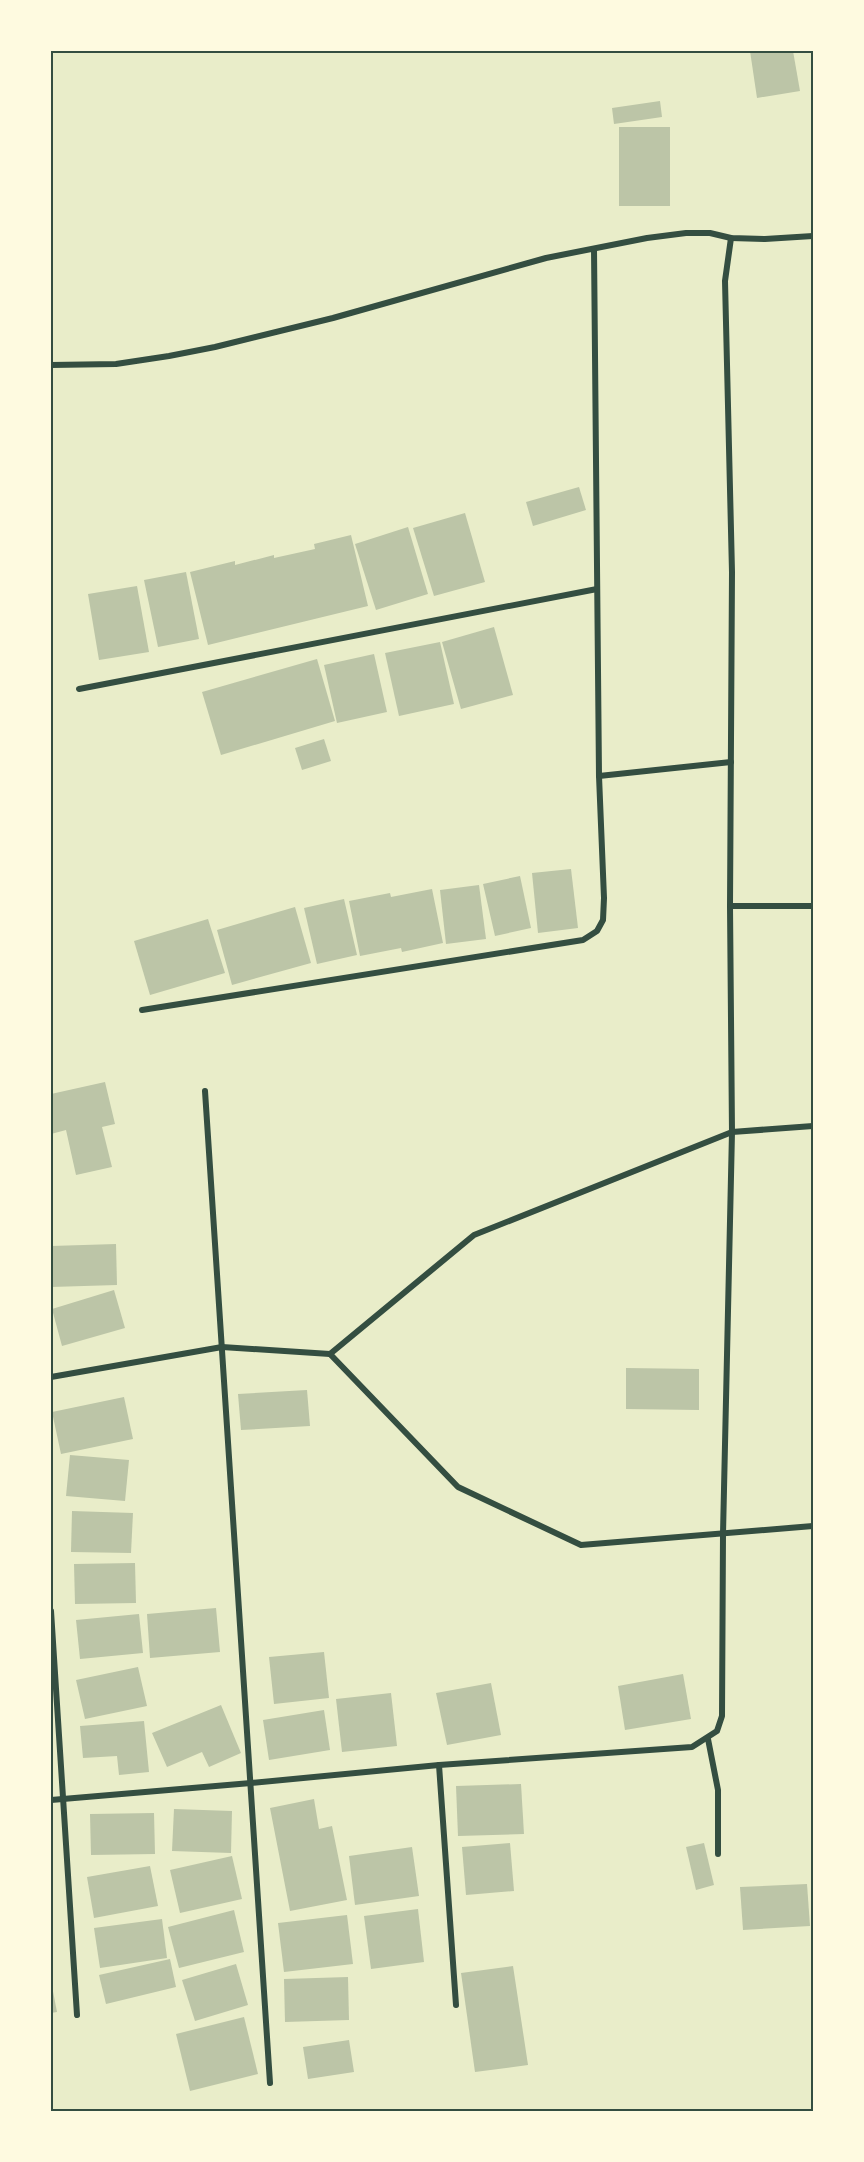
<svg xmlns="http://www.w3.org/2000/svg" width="864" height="2162" font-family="Manrope,sans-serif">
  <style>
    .building { fill: #bcc5a7 }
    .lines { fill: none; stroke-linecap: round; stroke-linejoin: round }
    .minor { stroke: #344e41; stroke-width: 6 }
    .neatline { fill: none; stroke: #344e41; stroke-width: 2 }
  </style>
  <rect width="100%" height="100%" fill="#e9edc9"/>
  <g class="building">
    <path d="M750,51H793L800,91L757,98Z"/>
    <path d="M660,101L662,117L614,124L612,108Z"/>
    <rect x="619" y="127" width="51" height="79"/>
    <path d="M579,487L586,510L533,526L526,502Z"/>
    <path d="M465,513L485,582L434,596L413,528Z"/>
    <path d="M408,527L428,594L376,610L355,544Z"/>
    <path d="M351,535L368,606L208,645L190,572L235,561V565L274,555V558L315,549L314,544Z"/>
    <path d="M186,572L199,639L158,647L144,580Z"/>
    <path d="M137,586L149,652L99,660L88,594Z"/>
    <path d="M494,627L513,695L461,709L442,642Z"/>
    <path d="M440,642L454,704L399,716L385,653Z"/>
    <path d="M374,654L387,712L337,723L324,665Z"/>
    <path d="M317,659L335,721L221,755L202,692Z"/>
    <path d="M324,739L331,761L302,770L295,748Z"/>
    <path d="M571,869L578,928L538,933L532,873Z"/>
    <path d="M520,876L531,928L495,936L483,884Z"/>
    <path d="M479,885L486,939L446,944L440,890Z"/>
    <path d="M432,889L443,943L402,952L401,948L360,956L349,901L390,893L391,897Z"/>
    <path d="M344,899L357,955L317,964L304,908Z"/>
    <path d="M295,907L311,963L232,985L217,930Z"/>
    <path d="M208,919L225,973L150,995L134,941Z"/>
    <path d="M105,1082L115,1124L102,1127L112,1167L76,1175L66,1130L51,1134V1094Z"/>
    <path d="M116,1244L117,1285L51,1287V1246Z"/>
    <path d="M114,1290L125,1328L62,1346L52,1309Z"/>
    <path d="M626,1368L699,1369V1410L626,1409Z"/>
    <path d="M307,1390L310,1426L241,1430L238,1394Z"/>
    <path d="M124,1397L133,1439L61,1454L52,1412Z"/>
    <path d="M70,1455L129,1460L125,1501L66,1496Z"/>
    <path d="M72,1511L133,1513L131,1553L71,1552Z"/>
    <path d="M135,1563L136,1603L75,1604L74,1564Z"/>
    <path d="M216,1608L220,1652L150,1658L147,1614Z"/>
    <path d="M139,1614L143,1653L80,1659L76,1620Z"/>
    <path d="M324,1652L329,1698L274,1704L269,1657Z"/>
    <path d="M138,1667L147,1706L85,1719L76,1680Z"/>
    <path d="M683,1674L691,1719L625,1730L618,1686Z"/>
    <path d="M491,1683L501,1735L447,1745L436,1693Z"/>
    <path d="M391,1693L397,1746L342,1752L336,1699Z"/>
    <path d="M221,1705L241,1753L209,1767L202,1752L167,1767L152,1733Z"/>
    <path d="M324,1710L330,1750L269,1760L263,1720Z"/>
    <path d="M144,1721L149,1772L119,1775L117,1756L83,1758L80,1726Z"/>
    <path d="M521,1784L524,1834L458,1836L456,1786Z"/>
    <path d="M314,1799L319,1829L332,1826L347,1900L290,1911L270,1808Z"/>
    <path d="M174,1809L232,1811L231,1853L172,1851Z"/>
    <path d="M154,1813L155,1854L91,1855L90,1814Z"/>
    <path d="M510,1843L514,1891L466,1895L462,1847Z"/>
    <path d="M704,1843L714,1885L696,1890L686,1847Z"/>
    <path d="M412,1847L419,1896L355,1905L349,1856Z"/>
    <path d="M232,1856L242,1899L180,1913L170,1870Z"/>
    <path d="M150,1866L158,1906L94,1918L87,1877Z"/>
    <path d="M807,1884L810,1926L743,1930L740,1887Z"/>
    <path d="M418,1909L424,1962L371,1969L364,1916Z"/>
    <path d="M234,1910L244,1952L179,1968L168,1927Z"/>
    <path d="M347,1915L353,1964L284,1972L278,1923Z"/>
    <path d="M162,1919L167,1958L100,1968L94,1928Z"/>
    <path d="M170,1959L176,1987L106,2004L99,1975Z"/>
    <path d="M236,1964L248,2005L195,2021L182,1980Z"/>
    <path d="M513,1966L528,2065L475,2072L461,1973Z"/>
    <path d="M348,1977L349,2020L285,2022L284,1979Z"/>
    <path d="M51,1981L57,2012L51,2013Z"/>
    <path d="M244,2017L258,2074L190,2091L176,2034Z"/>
    <path d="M349,2040L354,2072L308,2079L303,2047Z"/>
  </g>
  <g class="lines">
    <g class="minor">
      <path d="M51,365L116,364L169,356L215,347L333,318L546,258L647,238L686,233H710L731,238L765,239L813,236"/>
      <path d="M79,689L597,589"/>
      <path d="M599,776L731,762"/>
      <path d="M730,906H813"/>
      <path d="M142,1010L583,940L597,931L603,920L604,898L599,776L594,249"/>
      <path d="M205,1091L270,2083"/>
      <path d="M330,1354L474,1235L732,1132L813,1126"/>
      <path d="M51,1377L222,1347L330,1354L458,1487L581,1545L813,1526"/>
      <path d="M51,1611L77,2015"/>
      <path d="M708,1739L718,1790V1854"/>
      <path d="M439,1765L456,2005"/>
      <path d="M51,1800L251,1783L439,1765L692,1747L717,1731L722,1716L723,1534L732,1132L730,906L732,572L725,281L731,238"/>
    </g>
  </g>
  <rect width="864" height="2162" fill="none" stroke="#fefae0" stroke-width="105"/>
  <rect x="52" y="52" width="760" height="2058" class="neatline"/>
</svg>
